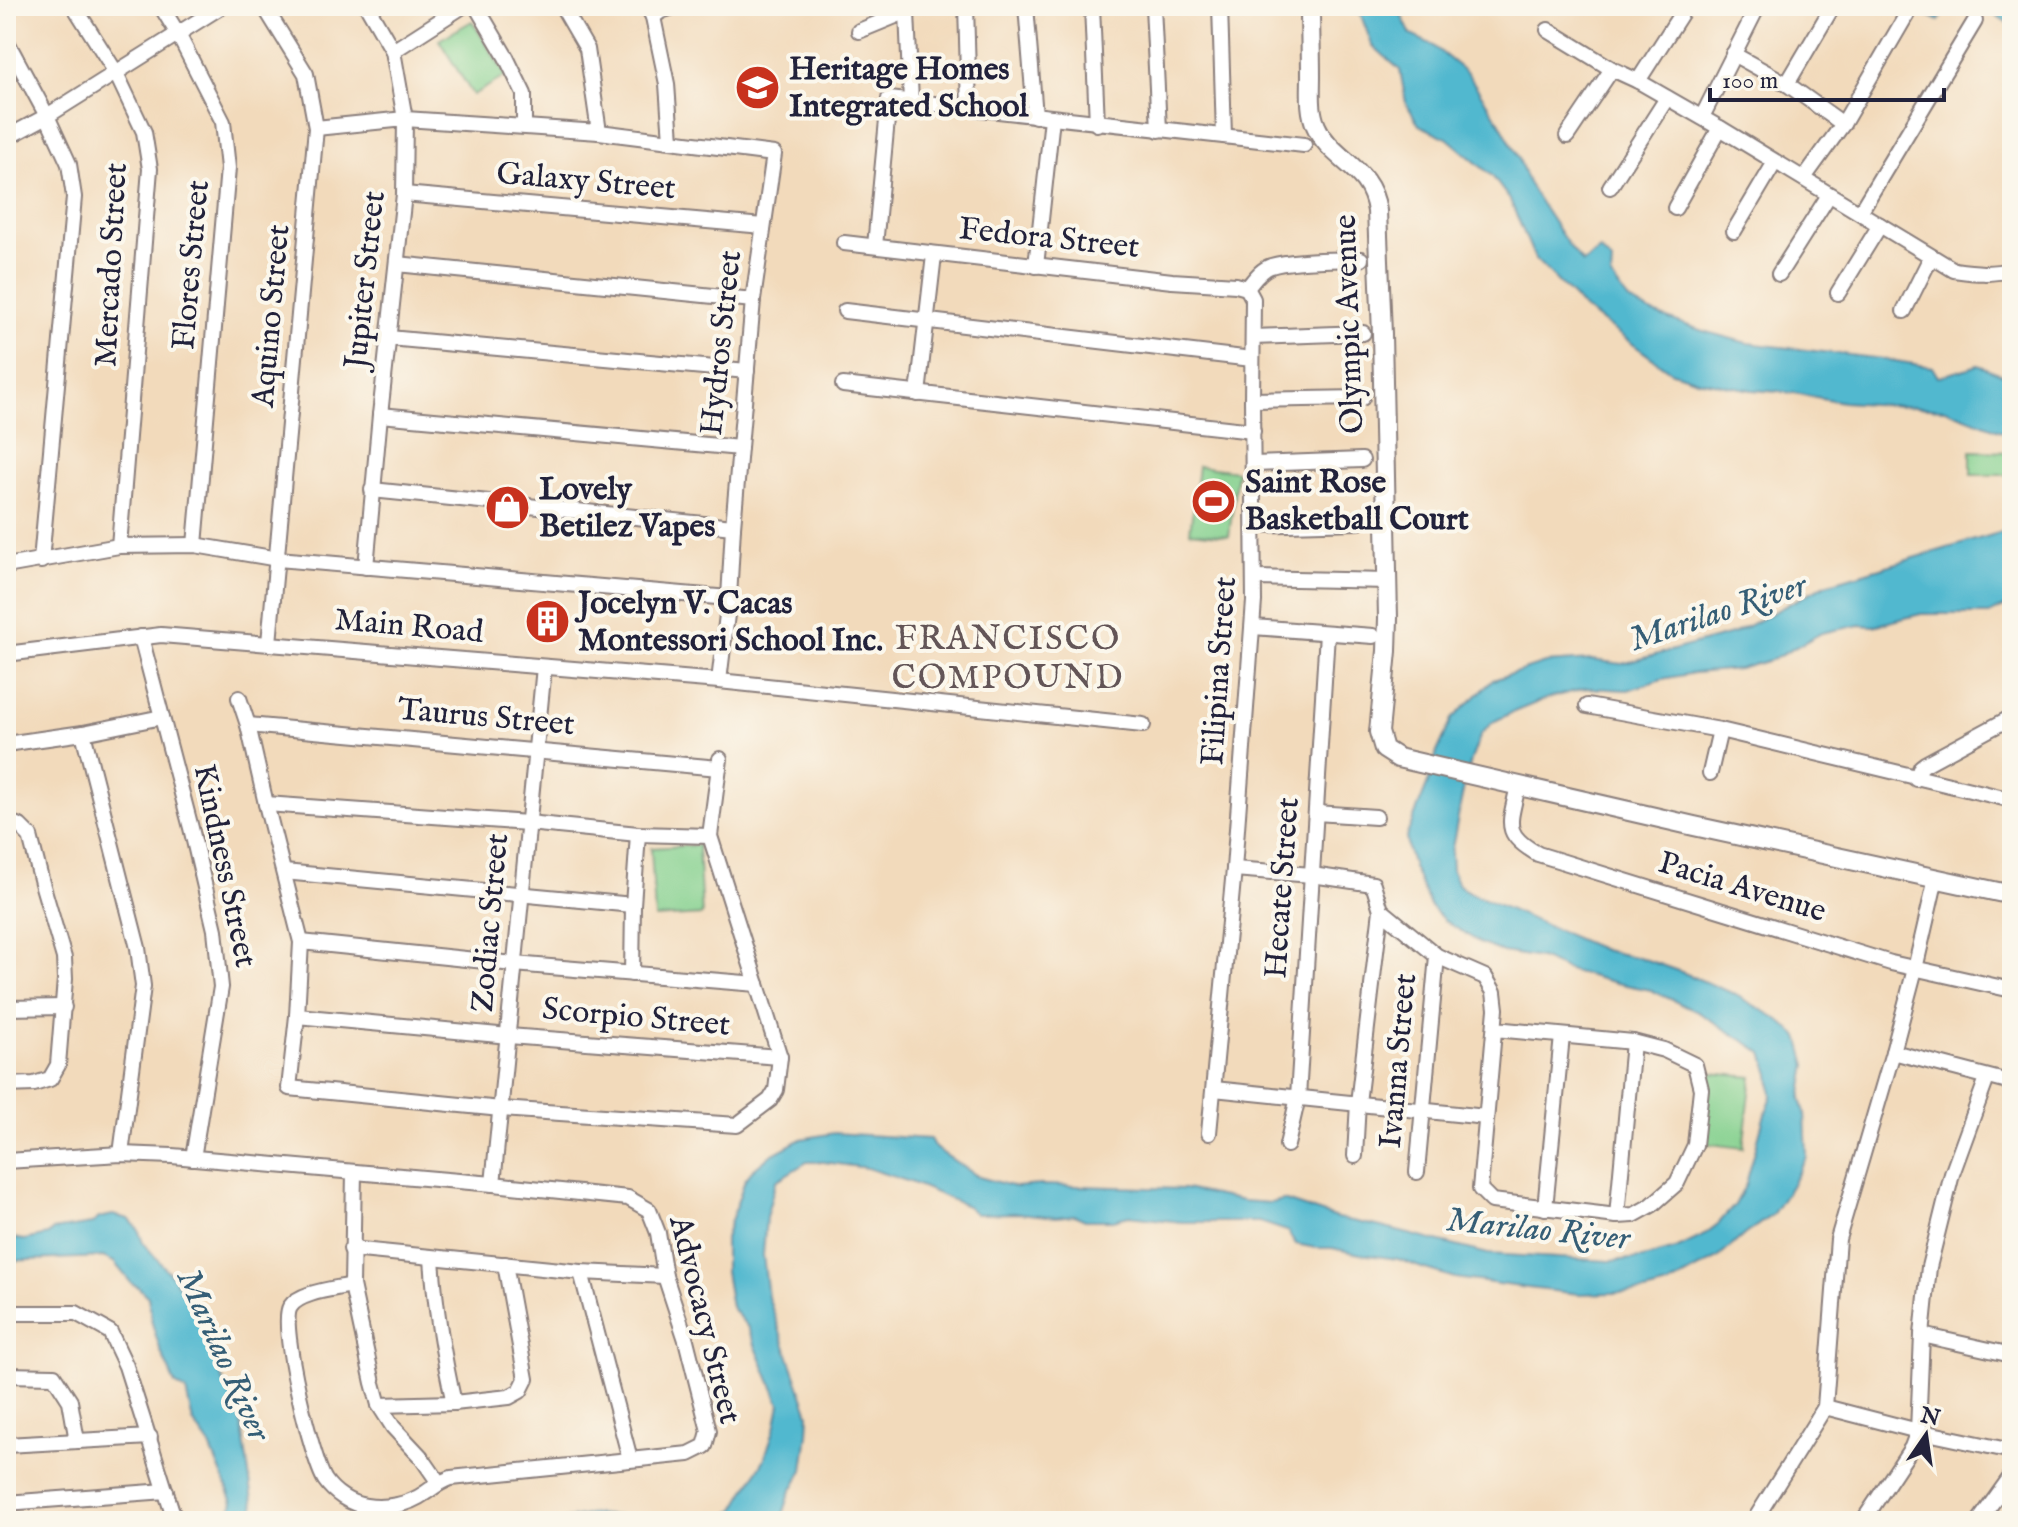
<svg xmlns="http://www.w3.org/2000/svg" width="2018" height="1527" font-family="'IM FELL English',serif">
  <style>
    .green { fill: #84d08e; stroke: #537964; stroke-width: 2 }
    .water { fill: #51b8cf; stroke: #3a6d85; stroke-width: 2 }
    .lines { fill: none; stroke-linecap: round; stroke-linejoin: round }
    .minor-casing { stroke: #8a7e7b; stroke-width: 18 }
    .tertiary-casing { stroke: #8a7e7b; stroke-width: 22 }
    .minor { stroke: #fff; stroke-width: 14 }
    .tertiary { stroke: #fff; stroke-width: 18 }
    .labels { text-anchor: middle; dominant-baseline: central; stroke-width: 8; stroke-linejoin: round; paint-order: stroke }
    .poi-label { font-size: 32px; font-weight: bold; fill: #22223b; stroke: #fbf7ec; text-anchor: start }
    .street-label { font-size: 32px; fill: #22223b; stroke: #fbf7ec }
    .water-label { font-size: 34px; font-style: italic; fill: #355e76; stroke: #fbf7ec }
    .neighbourhood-label { font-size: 34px; letter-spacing: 2px; fill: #635557; stroke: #fbf7ec }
  </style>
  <rect width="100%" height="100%" fill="#fbf7ec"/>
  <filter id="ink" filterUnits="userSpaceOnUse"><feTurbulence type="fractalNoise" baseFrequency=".0125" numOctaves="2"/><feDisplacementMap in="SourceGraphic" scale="16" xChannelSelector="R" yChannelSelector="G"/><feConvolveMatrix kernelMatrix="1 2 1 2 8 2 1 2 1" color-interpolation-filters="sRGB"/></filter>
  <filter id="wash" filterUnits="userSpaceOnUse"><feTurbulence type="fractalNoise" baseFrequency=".006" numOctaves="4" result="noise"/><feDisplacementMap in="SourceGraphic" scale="32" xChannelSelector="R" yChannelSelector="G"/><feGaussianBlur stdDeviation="1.8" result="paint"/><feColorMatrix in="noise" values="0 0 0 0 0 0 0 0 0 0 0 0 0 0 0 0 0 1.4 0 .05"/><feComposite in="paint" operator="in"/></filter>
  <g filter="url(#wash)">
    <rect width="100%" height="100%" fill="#f2dabb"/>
    <g class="green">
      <path d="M472,21L506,76L473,95L439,40Z"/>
      <path d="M1971,451L2012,452V475H1971Z"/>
      <path d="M1198,466L1237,471L1229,536L1190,532Z"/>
      <path d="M698,845L702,915L655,918L651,848Z"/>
      <path d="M1710,1073L1752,1077L1743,1148L1701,1143Z"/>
    </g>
    <g class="water">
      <path d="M1360,6H1397L1411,35L1431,44L1467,73L1499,121L1519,159L1528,183L1542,205L1567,243L1583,263L1600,250L1612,262L1611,277L1630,302L1653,313L1703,331L1747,343L1883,359L1932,367L1938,377L1978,365L2012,378V435L1945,409L1843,402L1794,393L1752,390L1697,380L1670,371L1586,310L1535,259L1510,200L1492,176L1447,138L1419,125L1406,103L1400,70L1372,45L1359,10Z"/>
      <path d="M1910,6H2012V23H2008L1993,13L1946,8L1939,21Z"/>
      <path d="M2012,529V603L1989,614H1921L1873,626L1860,625L1821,633L1774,659L1739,669L1694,673L1662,679L1628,690L1587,688L1548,698L1509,714L1493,722L1481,734L1471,760L1463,791L1451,853L1452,870L1457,883L1466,891L1603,950L1647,960L1684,973L1732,993L1778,1019L1799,1037L1807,1065L1801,1099L1805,1113L1807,1157L1791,1186L1772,1215L1745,1234L1718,1258L1667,1286L1645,1292L1579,1294L1528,1288L1455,1278L1422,1268L1398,1259L1360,1254L1332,1248H1316L1296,1244L1287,1231L1260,1222H1181L1129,1216L1113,1220H1085L1074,1215L1056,1217L1019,1213L976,1214L967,1206L910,1182L867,1168L824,1162H807L776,1181L766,1217L763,1255L768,1297L809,1414L808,1434L803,1470L790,1493L781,1521H718L735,1509L764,1460L776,1424L780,1404L747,1326L731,1307L725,1272V1238L745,1180L752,1171L771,1155L801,1139L834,1133L930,1139L935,1148L979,1177L1015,1187L1041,1185L1185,1189L1243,1201L1271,1203L1283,1200L1337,1218L1377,1226L1488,1254L1610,1261L1643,1258L1676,1249L1701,1237L1718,1224L1735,1205L1746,1184L1764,1117L1772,1096L1770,1074L1763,1053L1698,1012L1651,990L1616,983L1568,970L1540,958L1503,952L1482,944L1445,921L1430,906L1413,867L1408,850L1406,837L1428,783L1437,752L1452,719L1493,680L1545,663L1592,660L1622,664L1735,633L1826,584Z"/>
      <path d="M113,1215L129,1219L138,1229L143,1243L174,1278L206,1332L219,1372L233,1400L242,1427L256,1521H232L230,1513L233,1502L210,1446L193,1422L186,1391L175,1384L161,1352L152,1323L148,1297L137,1286L132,1284L114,1262L103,1257L6,1261V1237L24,1240L48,1235L53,1230L92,1224L99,1218Z"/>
      <path d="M592,1514L662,1519L673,1521H555Z"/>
    </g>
  </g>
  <g filter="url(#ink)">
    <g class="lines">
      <defs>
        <g id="minor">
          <path d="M74,6L115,71L144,132L150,169L119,546"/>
          <path d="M161,6L178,34L223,122L228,168L195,545"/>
          <path d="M264,6L306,74L316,128L269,643"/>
          <path d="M476,6L506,57L524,94V126"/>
          <path d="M562,6L587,49L599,132"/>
          <path d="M647,6L653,17L667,84L671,140"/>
          <path d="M966,6L969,108"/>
          <path d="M1026,6L1035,116"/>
          <path d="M1092,6L1097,124"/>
          <path d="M1153,6L1159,130"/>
          <path d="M1220,6L1224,136"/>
          <path d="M907,12L911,102"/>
          <path d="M653,17L661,11L676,6"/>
          <path d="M1548,30L1612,69L1638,81L1720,128L1954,270C1975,273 1992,275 2012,269"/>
          <path d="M859,31L920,6"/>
          <path d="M6,40L47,116L69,164L74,197L41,561"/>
          <path d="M393,51L463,6"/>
          <path d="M1733,54L1787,84L1843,124"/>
          <path d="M1638,81L1686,6"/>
          <path d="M1787,84L1833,6"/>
          <path d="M1702,117L1758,6"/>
          <path d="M316,128L405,119L599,132L774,154L753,300L733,527L729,598L719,681"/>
          <path d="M1567,136L1612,69"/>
          <path d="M6,138L47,116L222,6"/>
          <path d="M1804,178L1843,124L1907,14"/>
          <path d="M1610,187L1667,98"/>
          <path d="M404,194L763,226"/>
          <path d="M1675,208L1720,128"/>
          <path d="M1860,212L1975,21"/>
          <path d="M1734,231L1775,162"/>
          <path d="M844,243L1172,281L1236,285L1247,288"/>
          <path d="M875,246L889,99L1304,145"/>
          <path d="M397,264L753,300"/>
          <path d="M1036,266L1052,118"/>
          <path d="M1779,274L1829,195"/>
          <path d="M1247,288C1254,280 1260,270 1271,266C1292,259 1337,260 1361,259"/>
          <path d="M1838,293L1880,225"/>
          <path d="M845,311L1252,359"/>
          <path d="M1904,311L1931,257"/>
          <path d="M1253,337L1363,333"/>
          <path d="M389,338L747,371"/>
          <path d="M843,385L1253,431"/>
          <path d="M918,394L934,255"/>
          <path d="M1252,400L1362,398"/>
          <path d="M380,415L740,448"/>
          <path d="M1254,464L1362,460"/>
          <path d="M372,490L733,527"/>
          <path d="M1254,525L1359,522"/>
          <path d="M6,566L119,546L195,545L278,559L729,598"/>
          <path d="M366,567L380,415L404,194L405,119L393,51L367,6"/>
          <path d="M1255,578L1388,581"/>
          <path d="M1253,627L1373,636"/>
          <path d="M141,637L191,828L215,930L221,987L193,1158"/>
          <path d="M6,654L161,635L719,681L1143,725"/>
          <path d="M239,698L248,725L266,804L301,942L297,1016L289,1088L501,1109L737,1125L770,1100L776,1090L780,1057L710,836L720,759"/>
          <path d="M1587,706L1720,730L2012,800"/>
          <path d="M248,725L719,768"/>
          <path d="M83,733L138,948L143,986L121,1154"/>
          <path d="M6,744L83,733L162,717"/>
          <path d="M1710,773L1720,730"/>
          <path d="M1916,779L1921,767L1925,764L2012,717"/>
          <path d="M1518,785C1511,822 1500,833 1538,854L1891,963L2012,990"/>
          <path d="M266,804L528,823L638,834L710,836"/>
          <path d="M1316,813L1376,817"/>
          <path d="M6,821L20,826L30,836L42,883L64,958L65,979L58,1065L50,1079L34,1084L6,1085"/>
          <path d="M1234,869L1312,875L1373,884L1381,910L1437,956L1485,977L1494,992L1496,1009L1480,1189L1492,1201L1617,1216L1634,1215L1652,1205L1677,1183L1695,1145L1701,1089L1695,1065L1664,1050L1633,1042L1495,1029"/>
          <path d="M284,872L633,905"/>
          <path d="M301,942L514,964L757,984"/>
          <path d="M632,974L633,905L638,834"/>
          <path d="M6,1008L64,1007"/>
          <path d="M297,1016L509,1036L780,1057"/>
          <path d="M1893,1052L2012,1083"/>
          <path d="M1214,1089L1486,1117"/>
          <path d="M1209,1133L1234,869L1254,601L1252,400L1253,299L1247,288"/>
          <path d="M1287,1145L1298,1097L1327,633"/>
          <path d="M1355,1156L1358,1103L1381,910"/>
          <path d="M6,1161L121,1154L172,1156L493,1184L628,1198L649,1210L658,1233L665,1276L686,1340L709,1431L705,1446L689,1454L451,1478C440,1482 434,1487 425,1493C408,1505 386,1509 366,1506C350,1504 334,1493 325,1480C312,1460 279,1325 290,1307C299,1292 335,1289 352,1285"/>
          <path d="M354,1172L352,1285L373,1383L379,1405L393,1427L421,1457L439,1483"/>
          <path d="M1417,1172L1437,956"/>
          <path d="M493,1184L544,667"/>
          <path d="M1545,1208L1562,1036"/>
          <path d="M1617,1216L1633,1042"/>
          <path d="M351,1249L581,1272L665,1276"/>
          <path d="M432,1258C435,1307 443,1355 454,1403"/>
          <path d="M581,1272L630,1459"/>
          <path d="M6,1313H76L110,1332L126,1366L175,1521"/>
          <path d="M1922,1335L2012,1355"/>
          <path d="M6,1375L54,1376L70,1401L77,1441"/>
          <path d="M379,1405L454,1403L509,1397L520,1391L526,1379L505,1264"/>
          <path d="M1825,1407L1918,1431L2012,1451"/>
          <path d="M6,1445L150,1437"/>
          <path d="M6,1503L166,1491"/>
          <path d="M1754,1521L1825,1407L1838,1239L1893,1052L1915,969L1936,878"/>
          <path d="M1863,1521L1912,1447L1918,1431L1922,1335L1929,1267L1952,1174L1987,1078"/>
          <path d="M1979,1521L2012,1475"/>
        </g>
        <path id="tertiary" d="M1310,6C1310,29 1311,52 1311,76C1311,91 1309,111 1316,126C1331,161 1371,166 1377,211L1382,334L1388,618L1387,651L1379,732L1384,749L1398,758L1694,826L2012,895"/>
      </defs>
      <use href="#minor" class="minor-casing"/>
      <use href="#tertiary" class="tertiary-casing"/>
      <use href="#minor" class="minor"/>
      <use href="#tertiary" class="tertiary"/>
    </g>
  </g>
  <defs>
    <symbol id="school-disc" viewBox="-11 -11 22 22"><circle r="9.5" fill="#c8321e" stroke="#fbf7ec"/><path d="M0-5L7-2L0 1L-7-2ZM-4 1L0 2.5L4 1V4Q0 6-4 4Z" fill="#fff"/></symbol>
    <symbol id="stadium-disc" viewBox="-11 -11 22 22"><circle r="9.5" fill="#c8321e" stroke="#fbf7ec"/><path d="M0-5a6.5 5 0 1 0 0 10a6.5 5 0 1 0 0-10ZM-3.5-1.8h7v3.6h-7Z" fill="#fff"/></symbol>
    <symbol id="shop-disc" viewBox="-11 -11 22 22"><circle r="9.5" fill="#c8321e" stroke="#fbf7ec"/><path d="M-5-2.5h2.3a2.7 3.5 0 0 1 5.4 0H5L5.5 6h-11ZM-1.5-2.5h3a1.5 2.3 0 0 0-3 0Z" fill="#fff"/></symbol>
    <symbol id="building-disc" viewBox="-11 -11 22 22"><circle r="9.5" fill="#c8321e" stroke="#fbf7ec"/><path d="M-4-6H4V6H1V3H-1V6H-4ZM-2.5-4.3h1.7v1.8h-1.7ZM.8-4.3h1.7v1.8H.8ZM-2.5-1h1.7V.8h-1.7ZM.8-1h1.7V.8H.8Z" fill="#fff"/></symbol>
  </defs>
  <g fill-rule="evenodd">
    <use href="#school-disc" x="732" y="62" width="51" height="51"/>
    <use href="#stadium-disc" x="1188" y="476" width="51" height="51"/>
    <use href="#shop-disc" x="482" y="482" width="51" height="51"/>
    <use href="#building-disc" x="522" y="596" width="51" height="51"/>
  </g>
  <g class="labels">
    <g class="poi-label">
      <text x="789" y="70">Heritage Homes<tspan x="789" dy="37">Integrated School</tspan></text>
      <text x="1245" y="483">Saint Rose<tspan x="1245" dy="37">Basketball Court</tspan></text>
      <text x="539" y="490">Lovely<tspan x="539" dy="37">Betilez Vapes</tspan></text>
      <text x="578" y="604">Jocelyn V. Cacas<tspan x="578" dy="37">Montessori School Inc.</tspan></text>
    </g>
    <g class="street-label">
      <text transform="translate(586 182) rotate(5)">Galaxy Street</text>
      <text transform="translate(1049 239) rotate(6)">Fedora Street</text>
      <text transform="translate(112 265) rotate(-87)">Mercado Street</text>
      <text transform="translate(192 265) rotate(-85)">Flores Street</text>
      <text transform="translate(366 280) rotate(-84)">Jupiter Street</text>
      <text transform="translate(272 316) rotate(-85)">Aquino Street</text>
      <text transform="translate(1350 324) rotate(-92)">Olympic Avenue</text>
      <text transform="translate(722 343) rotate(-84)">Hydros Street</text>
      <text transform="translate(409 627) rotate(5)">Main Road</text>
      <text transform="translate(1220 671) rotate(-86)">Filipina Street</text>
      <text transform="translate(486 718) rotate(5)">Taurus Street</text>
      <text transform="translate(224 866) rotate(78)">Kindness Street</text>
      <text transform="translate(1283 888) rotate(-86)">Hecate Street</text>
      <text transform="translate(1742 888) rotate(17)">Pacia Avenue</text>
      <text transform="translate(491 923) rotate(-85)">Zodiac Street</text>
      <text transform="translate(636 1018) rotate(5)">Scorpio Street</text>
      <text transform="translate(1399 1061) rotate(-85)">Ivanna Street</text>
      <text transform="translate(704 1320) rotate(76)">Advocacy Street</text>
    </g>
    <g class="water-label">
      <text transform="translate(1718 613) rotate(-18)">Marilao River</text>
      <text transform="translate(1538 1230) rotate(6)">Marilao River</text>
      <text transform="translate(223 1355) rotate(66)">Marilao River</text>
    </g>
    <g class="neighbourhood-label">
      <text x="1008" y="639">FRANCISCO<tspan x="1008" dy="39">COMPOUND</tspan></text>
    </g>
  </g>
  <rect width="2018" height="1527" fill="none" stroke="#fbf7ec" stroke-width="32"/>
  <g transform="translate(1926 1435) rotate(13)" stroke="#fbf7ec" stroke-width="6" paint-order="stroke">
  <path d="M0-6L14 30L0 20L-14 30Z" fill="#22223b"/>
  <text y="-12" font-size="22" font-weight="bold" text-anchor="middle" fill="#22223b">N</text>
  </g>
  <path d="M1710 88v12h234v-12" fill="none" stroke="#22223b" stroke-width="4"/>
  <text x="1722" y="88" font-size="24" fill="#22223b" stroke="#fbf7ec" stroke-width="6" paint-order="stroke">100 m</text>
</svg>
